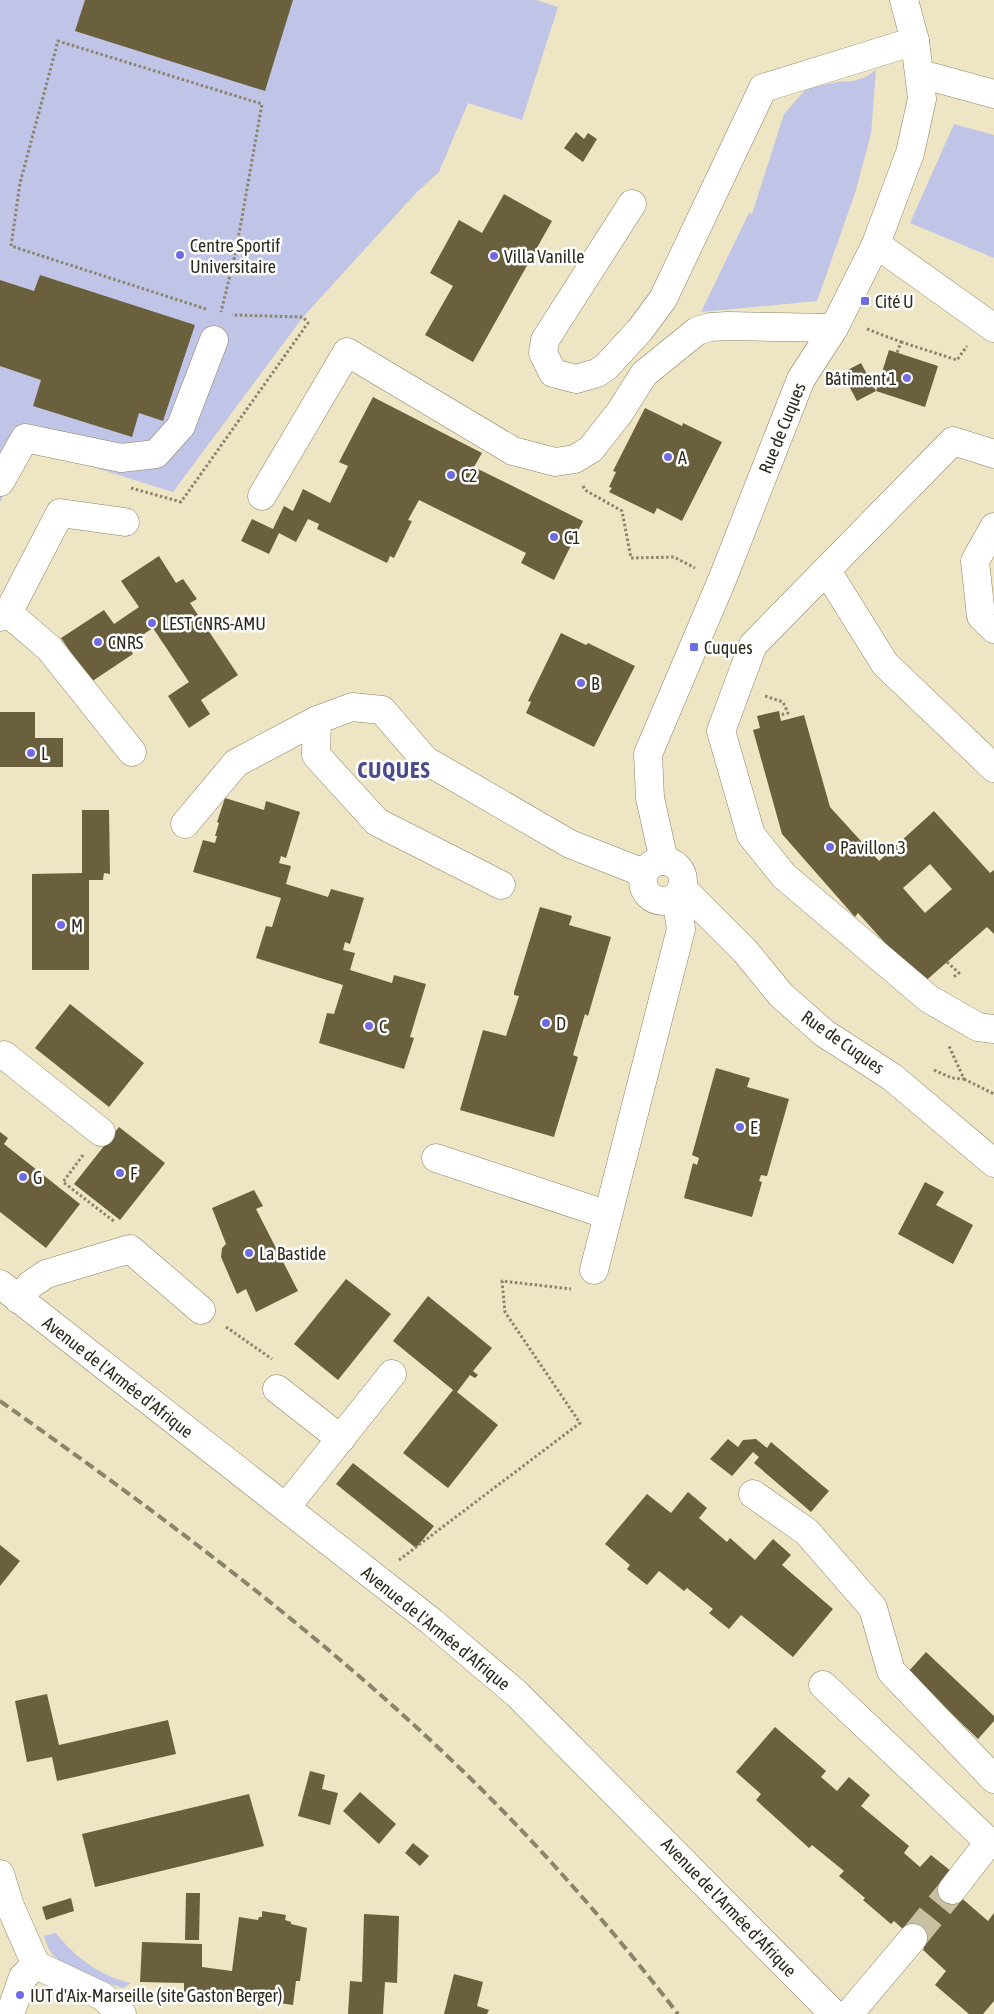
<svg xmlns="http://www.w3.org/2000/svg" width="994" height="2014" font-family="'Asap Condensed',sans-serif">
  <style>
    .green { fill: #c0c4e6 }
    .building { fill: #6a603d; fill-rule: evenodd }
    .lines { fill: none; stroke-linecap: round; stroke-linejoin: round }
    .minor-tunnel { stroke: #c7c0a2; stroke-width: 28; stroke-dasharray: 28 14; stroke-linecap: butt }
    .minor-casing { stroke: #8a8263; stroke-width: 29 }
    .path { stroke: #8a846d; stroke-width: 3; stroke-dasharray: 2.5 2.5; stroke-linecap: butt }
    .minor { stroke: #fff; stroke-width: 28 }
    .rail { stroke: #8a846d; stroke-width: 4; stroke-dasharray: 10 5; stroke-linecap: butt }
    .poi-dot { fill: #6e6be5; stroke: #fff; stroke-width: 2 }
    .labels { text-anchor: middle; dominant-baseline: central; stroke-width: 5; stroke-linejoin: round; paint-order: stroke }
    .poi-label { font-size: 18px; fill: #2e2a1d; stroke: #fff; text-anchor: start }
    .street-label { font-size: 18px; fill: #2e2a1d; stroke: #fff }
    .district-label { font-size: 22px; font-weight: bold; letter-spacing: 1px; fill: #4b4c8a; stroke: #fff }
  </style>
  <rect width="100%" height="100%" fill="#ede5c3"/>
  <g class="green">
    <path d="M0,0H536L558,7L522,120L468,103L439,172L417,192L303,317L173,492L29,447L0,502Z"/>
    <path d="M876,70L871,134L855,193L817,301L701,312L749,213L752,214L784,114L806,89L837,82L853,81L866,77Z"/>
    <path d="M954,124L994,135V258L910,223Z"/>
    <path d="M56,1933C74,1957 102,1977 131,1983L123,1988C99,1980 70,1973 52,1954C48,1949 46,1941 44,1936Z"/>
  </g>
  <g class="building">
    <path d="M85,0H293L265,91L75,31Z"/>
    <path d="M576,132L584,139L588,133L597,139L583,162L564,148Z"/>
    <path d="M504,194L552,221L473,362L425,335L453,286L430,273L459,220L482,233Z"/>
    <path d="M40,275L195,325L163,421L139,413L132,437L33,406L41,380L0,366V280L34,291Z"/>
    <path d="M889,350L938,366L925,407L876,391Z"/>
    <path d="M861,363L876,391L857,401L842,373Z"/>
    <path d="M373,397L482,453L474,467L583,521L554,580L521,563L526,553L419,500L408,520L412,521L394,558L390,556L387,563L317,529L319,524L308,519L296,542L279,533L269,554L241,541L252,519L273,529L284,506L293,511L303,489L330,503L348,466L339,462Z"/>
    <path d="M645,408L682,426L683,423L722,442L682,521L657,508L654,514L609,492L612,488L609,487L616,472L613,471Z"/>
    <path d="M159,556L176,583L183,579L197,599L190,603L238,675L201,700L210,714L189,728L168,696L189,682L153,628L127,645L133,654L91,682L61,638L104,610L114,624L139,607L121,581Z"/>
    <path d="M561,633L586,645L588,643L635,666L594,747L526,713L531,702L528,701Z"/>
    <path d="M779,711L781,721L804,715L830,807L879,861L934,811L990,873L994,870V934L987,927L922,984L858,913L855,917L782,834L753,730L760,728L757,716ZM930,864L952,889L925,913L903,888Z"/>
    <path d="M0,712H35V738H63V767H0Z"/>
    <path d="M225,798L264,810L266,801L300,812L286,858L281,856L279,863L291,866L286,884L328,897L331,889L364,898L350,944L345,942L343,950L355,953L350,970L392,983L394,975L426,984L410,1037L414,1038L404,1069L319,1043L327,1013L334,1014L343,985L256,958L266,926L272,927L281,898L193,872L203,840L215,843L217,836H215L219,823L217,822Z"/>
    <path d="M82,810H109L110,874L104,873L103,880H89V970H32V874L82,873Z"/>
    <path d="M540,907L572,916L569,925L611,937L588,1016L585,1014L573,1055L578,1057L554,1137L460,1110L483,1030L506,1036L519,996L514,995V992Z"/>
    <path d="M70,1004L144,1063L109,1107L35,1048Z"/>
    <path d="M716,1068L750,1078L747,1087L789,1099L767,1176L761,1175L759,1181L762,1182L752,1217L684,1198L693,1163L697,1165L699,1158L692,1155Z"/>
    <path d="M119,1127L165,1163L120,1220L74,1184Z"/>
    <path d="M0,1132L8,1138L4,1144L80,1204L46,1248L0,1212Z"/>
    <path d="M925,1182L944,1192L936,1205L973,1225L953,1264L898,1234Z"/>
    <path d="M254,1190L263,1206L256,1209L298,1291L256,1312L246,1289L237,1294L221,1257L222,1248L226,1244L212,1208Z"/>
    <path d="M346,1279L391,1314L338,1380L294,1344Z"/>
    <path d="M428,1296L492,1348L473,1371L478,1375L475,1378L470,1375L457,1392L498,1425L448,1488L403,1453L453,1390L393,1341Z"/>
    <path d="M728,1439L738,1447L743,1440L756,1439L767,1448L771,1442L829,1491L811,1512L754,1463L759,1457L753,1452L732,1476L710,1459Z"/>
    <path d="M353,1463L434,1526L416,1548L336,1484Z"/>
    <path d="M688,1492L707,1508L699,1518L727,1542L730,1538L755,1560L773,1539L791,1555L782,1565L833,1609L793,1657L741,1615L729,1629L709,1613L713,1609L687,1588L684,1591L659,1571L647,1585L627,1569L630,1565L605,1544L647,1494L671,1513Z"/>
    <path d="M0,1545L20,1561L0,1586Z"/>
    <path d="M926,1652L994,1716V1721L978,1739L908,1672Z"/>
    <path d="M47,1694L59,1745L168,1720L176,1754L57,1781L52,1757L27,1762L15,1701Z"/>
    <path d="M775,1727L826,1771L821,1777L837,1791L849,1777L870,1795L861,1806L909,1846L904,1853L920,1867L931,1855L952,1872L943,1882L988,1921L994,1913V2001L983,2014H969L935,1985L946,1971L923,1950L924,1948L894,1921L891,1924L863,1900L865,1898L839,1876L844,1871L812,1845L809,1848L756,1800L761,1794L736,1772Z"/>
    <path d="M310,1771L325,1775L322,1789L338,1793L330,1825L298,1816Z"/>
    <path d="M360,1792L396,1824L379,1844L343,1811Z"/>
    <path d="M249,1794L264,1846L95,1887L82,1834Z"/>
    <path d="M413,1843L429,1856L420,1866L405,1853Z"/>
    <path d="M186,1893H200L199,1940H185Z"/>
    <path d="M71,1898L74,1911L46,1920L42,1907Z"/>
    <path d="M262,1911L286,1915L285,1920L291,1922V1924L307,1928L300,1981H296L293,2005L203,1992L202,1998L184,1997V1983L140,1982L142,1942L202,1944V1967L232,1971L239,1917L258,1920L259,1917H262Z"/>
    <path d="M364,1914L399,1916L397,1983L385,1982L383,2014H348L350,1981L362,1982Z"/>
    <path d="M454,1974L483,1982L477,2006L489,2010L487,2014H444Z"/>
  </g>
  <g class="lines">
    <path class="minor-tunnel" d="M913,1938L952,1890"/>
    <defs>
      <g id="minor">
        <path d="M921,74L994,94"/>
        <path d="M632,204L545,340L543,353L553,373L576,379L597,373L606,367L640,330L663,299L763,88L915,41"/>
        <path d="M876,244L994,328"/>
        <path d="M994,454L953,441L753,645L721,731L751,835L784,876L929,999L978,1027L994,1029"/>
        <path d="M0,482L25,438L121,458L156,454L181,426L214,340"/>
        <path d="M262,496L347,352L513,451L555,462L575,459L591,449L620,412L644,374L697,331L710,327L728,326L834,328"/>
        <path d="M994,527L975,561L981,616L994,629"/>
        <path d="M827,571L885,664L994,768"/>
        <path d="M8,613L49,648L132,752"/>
        <path d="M0,617L8,613L60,513L125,522"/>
        <path d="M185,824L236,763L317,720"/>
        <path d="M664,861L650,798L648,754L722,580L801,379L834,328L876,244L910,153L922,99L915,41L904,0"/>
        <circle cx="663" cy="881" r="20"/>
        <path d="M501,885L377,822L316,755L317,720L352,707L382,710L425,760L570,844L644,873"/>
        <path d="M682,888L745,951L781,995L824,1033L892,1077L994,1163"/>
        <path d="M0,1056L4,1055L101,1132"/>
        <path d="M436,1158L608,1215"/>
        <path d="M594,1270L681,929L676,897"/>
        <path d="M0,1284L432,1622L517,1694L834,2014"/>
        <path d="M19,1300L30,1285L46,1274L130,1249L201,1310"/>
        <path d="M277,1389L341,1439"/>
        <path d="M753,1494L807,1532L873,1608L891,1671L994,1779"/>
        <path d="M286,1507L392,1374"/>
        <path d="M823,1685L989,1842L952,1890"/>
        <path d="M0,1874L10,1906L36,1965L102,1996L122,2014"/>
        <path d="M10,2014L23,1977L36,1965"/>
        <path d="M849,2014L913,1938"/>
      </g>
    </defs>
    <use href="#minor" class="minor-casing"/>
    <g class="path">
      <path d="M206,309L11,246L20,183L58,41L262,104L236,251L221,312"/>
      <path d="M867,329L901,342L897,353"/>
      <path d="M901,342L957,360L967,346"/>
      <path d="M583,486L585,490L622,511L631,558L674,557L695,568"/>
      <path d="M131,488L181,502L308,323L303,317L232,315"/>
      <path d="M765,696L783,702L788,713L780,715"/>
      <path d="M947,962L959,973L952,978"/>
      <path d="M934,1070L952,1078L964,1079L949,1046"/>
      <path d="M964,1079L994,1094"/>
      <path d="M83,1155L63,1182L115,1222"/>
      <path d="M226,1327L272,1359"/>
      <path d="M399,1560L580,1423L505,1312L502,1281L571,1289"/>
    </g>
    <use href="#minor" class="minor"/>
    <path class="rail" d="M0,1401C154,1510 307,1623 444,1753C529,1833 607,1922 678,2014"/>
  </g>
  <g class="poi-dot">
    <circle cx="180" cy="255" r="5"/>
    <circle cx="494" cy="256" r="5"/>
    <rect x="860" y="296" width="10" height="10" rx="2.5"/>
    <circle cx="907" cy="378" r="5"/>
    <circle cx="668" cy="457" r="5"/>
    <circle cx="451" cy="475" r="5"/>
    <circle cx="554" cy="537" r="5"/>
    <circle cx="152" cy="623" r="5"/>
    <circle cx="98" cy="642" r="5"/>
    <rect x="689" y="642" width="10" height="10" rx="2.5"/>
    <circle cx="581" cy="683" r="5"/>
    <circle cx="31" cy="753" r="5"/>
    <circle cx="830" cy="847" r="5"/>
    <circle cx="61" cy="925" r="5"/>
    <circle cx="546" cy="1023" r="5"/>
    <circle cx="369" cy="1026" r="5"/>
    <circle cx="740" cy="1127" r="5"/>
    <circle cx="120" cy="1173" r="5"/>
    <circle cx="23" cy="1177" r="5"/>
    <circle cx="249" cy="1253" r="5"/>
    <circle cx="20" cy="1995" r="5"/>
  </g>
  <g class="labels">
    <g class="poi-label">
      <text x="190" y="245">Centre Sportif<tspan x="190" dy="21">Universitaire</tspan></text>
      <text x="504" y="256">Villa Vanille</text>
      <text x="875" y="301">Cité U</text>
      <text x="897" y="378" text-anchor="end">Bâtiment 1</text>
      <text x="678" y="457">A</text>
      <text x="461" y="475">C2</text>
      <text x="564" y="537">C1</text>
      <text x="162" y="623">LEST CNRS-AMU</text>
      <text x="108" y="642">CNRS</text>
      <text x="704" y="647">Cuques</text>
      <text x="591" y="683">B</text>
      <text x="41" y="753">L</text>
      <text x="840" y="847">Pavillon 3</text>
      <text x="71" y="925">M</text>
      <text x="556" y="1023">D</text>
      <text x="379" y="1026">C</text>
      <text x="750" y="1127">E</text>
      <text x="130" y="1173">F</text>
      <text x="33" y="1177">G</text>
      <text x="259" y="1253">La Bastide</text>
      <text x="30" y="1995">IUT d'Aix-Marseille (site Gaston Berger)</text>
    </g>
    <g class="street-label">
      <text transform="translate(782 428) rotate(-68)">Rue de Cuques</text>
      <text transform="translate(843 1042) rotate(35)">Rue de Cuques</text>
      <text transform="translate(118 1377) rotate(38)">Avenue de l'Armée d'Afrique</text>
      <text transform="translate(436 1628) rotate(39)">Avenue de l'Armée d'Afrique</text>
      <text transform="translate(729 1907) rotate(46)">Avenue de l'Armée d'Afrique</text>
    </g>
    <g class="district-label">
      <text x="394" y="770">CUQUES</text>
    </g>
  </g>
</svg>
